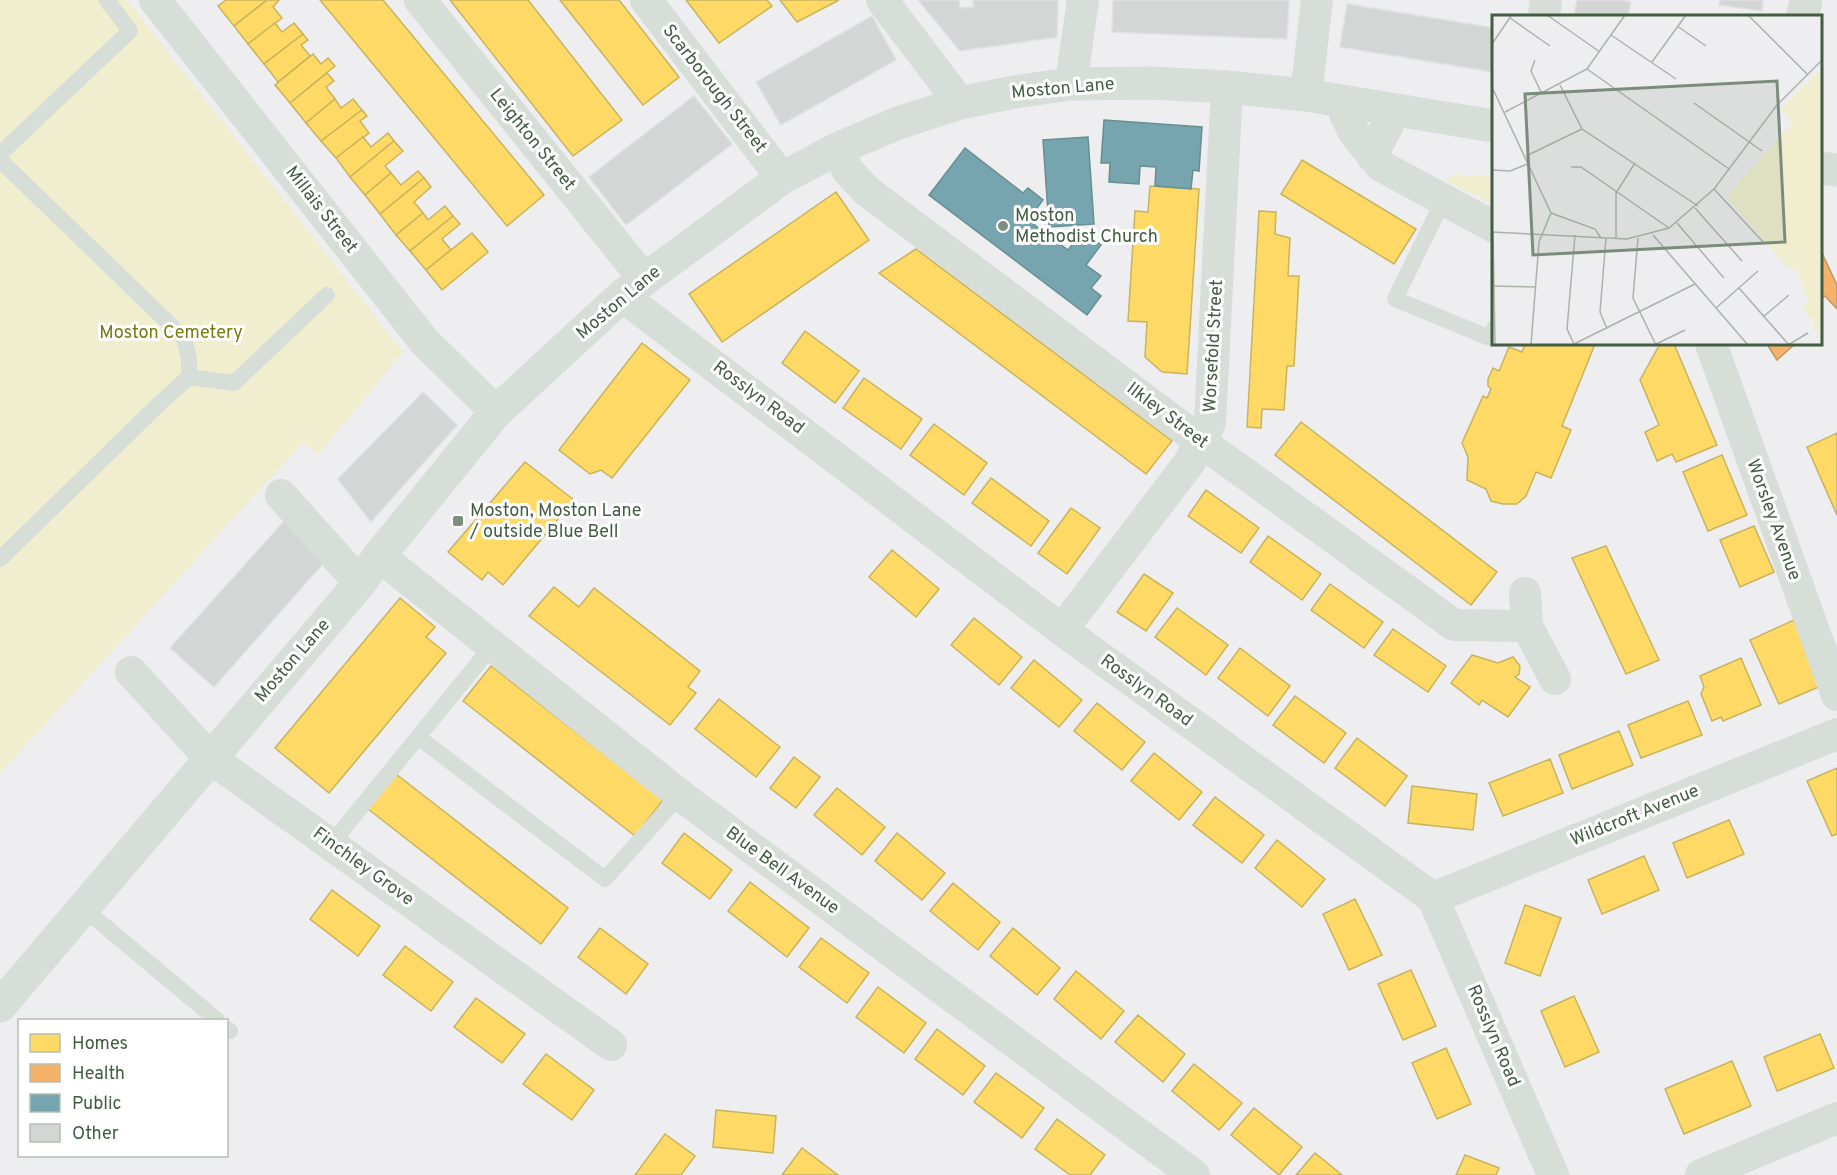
<svg xmlns="http://www.w3.org/2000/svg" width="1837" height="1175" font-family="Overpass,sans-serif">
  <style>
    .green { fill: #f1eecf }
    .homes { fill: #ffd966; stroke: #c7b45c; stroke-width: 1.5 }
    .health { fill: #f6b26b; stroke: #c0985f; stroke-width: 1.5 }
    .public { fill: #76a5af; stroke: #678f8f; stroke-width: 1.5 }
    .building { fill: #d3d6d4; stroke: #dfe0e0; stroke-width: 1.5 }
    .lines { fill: none; stroke-linecap: round; stroke-linejoin: round }
    .service { stroke: #d7ddd7; stroke-width: 16 }
    .minor { stroke: #d7ddd7; stroke-width: 32 }
    .tertiary { stroke: #d7ddd7; stroke-width: 33 }
    .poi-dot { fill: #7f8f7f; stroke: #fff; stroke-width: 2 }
    .labels { text-anchor: middle; dominant-baseline: central; stroke-width: 6; stroke-linejoin: round; paint-order: stroke }
    .street-label { font-size: 18px; fill: #435c43; stroke: #fff }
    .poi-label { font-size: 18px; fill: #435c43; stroke: #fff; text-anchor: start }
    .park-label { font-size: 18px; fill: #787a0c; stroke: #fff }
    .inset-road { fill: none; stroke: #aab3aa; stroke-width: 1.5 }
    .view { fill: #7c8c7c; fill-opacity: 0.15; stroke: #7c8c7c; stroke-width: 3 }
    .inset-edge { fill: none; stroke: #435c43; stroke-width: 3 }
  </style>
  <rect width="100%" height="100%" fill="#eeedef"/>
  <g class="green">
    <path d="M0,0H127L403,352L319,454L303,443C201,552 102,664 0,773Z"/>
    <path d="M1456,174L1493,177V204L1445,180Z"/>
  </g>
  <g class="homes">
    <path d="M226,0H267L234,26L218,6Z"/>
    <path d="M267,0H279L273,7L282,18L248,44L234,26Z"/>
    <path d="M320,0H383L544,195L507,226Z"/>
    <path d="M450,0H528L622,120L573,156Z"/>
    <path d="M560,0H619L679,77L643,105Z"/>
    <path d="M686,0H767L772,6L719,43Z"/>
    <path d="M780,0H839L797,22Z"/>
    <path d="M275,23L282,32L294,23L303,34L264,64L248,44Z"/>
    <path d="M303,34L308,40L301,45L310,56L278,82L264,64Z"/>
    <path d="M313,54L321,64L328,58L335,66L290,103L275,85Z"/>
    <path d="M327,73L334,81L326,87L335,99L306,123L290,103Z"/>
    <path d="M335,99L341,108L353,99L362,110L321,141L306,123Z"/>
    <path d="M362,110L367,116L360,121L369,133L336,158L321,141Z"/>
    <path d="M388,133L394,141L350,177L336,158L363,137L371,147Z"/>
    <path d="M394,141L403,151L385,166L391,173L365,195L350,177Z"/>
    <path d="M1302,160L1416,229L1394,264L1281,194Z"/>
    <path d="M418,171L424,178L380,214L365,195L391,173L401,185Z"/>
    <path d="M424,178L431,187L414,202L423,213L396,235L380,214Z"/>
    <path d="M1150,186L1199,189L1187,374L1162,372L1145,357L1147,322L1128,321L1135,211L1148,212Z"/>
    <path d="M836,192L869,240L722,342L689,294Z"/>
    <path d="M445,206L453,216L410,251L396,235L423,213L428,220Z"/>
    <path d="M1259,211L1276,212L1275,234L1290,238L1288,276H1299L1294,366H1287L1284,410L1262,409L1261,428L1247,427Z"/>
    <path d="M453,216L460,224L442,239L451,250L426,270L410,251Z"/>
    <path d="M472,233L488,252L442,290L426,270Z"/>
    <path d="M916,249L1172,441L1146,474L879,273Z"/>
    <path d="M805,331L859,371L835,403L782,363Z"/>
    <path d="M642,343L690,380L612,478L601,470L590,474L559,450Z"/>
    <path d="M1525,344H1595L1562,426L1571,430L1551,478L1536,472L1526,496L1517,504H1503L1491,501L1486,489L1467,480L1468,457L1462,443L1483,396L1487,398L1491,389L1488,386V379L1493,368L1499,371L1509,347L1522,352Z"/>
    <path d="M1660,344H1674L1717,445L1676,462L1672,454L1657,461L1645,432L1659,425L1640,380Z"/>
    <path d="M864,378L922,419L901,449L843,408Z"/>
    <path d="M1301,422L1497,572L1471,605L1275,455Z"/>
    <path d="M934,424L987,463L964,495L910,455Z"/>
    <path d="M1837,433V515L1807,447Z"/>
    <path d="M1722,455L1747,515L1708,531L1683,472Z"/>
    <path d="M525,462L574,500L503,585L488,572L482,580L448,552Z"/>
    <path d="M991,478L1049,521L1031,546L972,503Z"/>
    <path d="M1206,490L1259,528L1241,553L1188,516Z"/>
    <path d="M1071,508L1100,528L1067,574L1038,553Z"/>
    <path d="M1754,526L1774,572L1740,587L1720,540Z"/>
    <path d="M1268,536L1321,574L1302,600L1250,562Z"/>
    <path d="M1606,546L1659,660L1626,674L1572,558Z"/>
    <path d="M892,550L939,589L916,617L869,577Z"/>
    <path d="M1144,574L1173,593L1146,631L1117,612Z"/>
    <path d="M1330,584L1383,622L1364,648L1311,610Z"/>
    <path d="M554,587L579,607L594,588L700,671L688,687L696,693L670,725L529,616Z"/>
    <path d="M400,598L435,627L426,637L446,653L329,793L275,748Z"/>
    <path d="M1177,608L1228,645L1206,675L1155,637Z"/>
    <path d="M974,618L1022,657L999,685L951,645Z"/>
    <path d="M1794,620L1823,685L1779,704L1750,640Z"/>
    <path d="M1393,629L1446,666L1428,692L1374,655Z"/>
    <path d="M1240,648L1290,686L1268,716L1218,678Z"/>
    <path d="M1472,655L1498,663L1513,657L1520,666L1519,674L1515,677L1530,687L1508,717L1482,700L1479,705L1451,683Z"/>
    <path d="M1741,658L1761,705L1723,721L1721,717L1712,721L1701,694L1704,687L1700,676Z"/>
    <path d="M1034,660L1082,700L1059,727L1011,688Z"/>
    <path d="M491,666L663,800L635,836L463,701Z"/>
    <path d="M1295,696L1346,733L1324,763L1273,725Z"/>
    <path d="M719,699L780,747L756,777L695,729Z"/>
    <path d="M1688,701L1702,735L1641,758L1628,725Z"/>
    <path d="M1097,703L1145,742L1122,770L1074,731Z"/>
    <path d="M1619,731L1633,765L1572,789L1559,755Z"/>
    <path d="M1357,738L1407,776L1385,806L1335,768Z"/>
    <path d="M1154,753L1202,792L1179,820L1131,781Z"/>
    <path d="M794,757L820,777L796,808L770,788Z"/>
    <path d="M1550,759L1563,793L1503,816L1489,783Z"/>
    <path d="M1837,768V834L1832,836L1807,781Z"/>
    <path d="M396,774L568,908L541,944L368,809Z"/>
    <path d="M1412,786L1477,794L1473,830L1408,823Z"/>
    <path d="M837,788L885,827L862,855L814,815Z"/>
    <path d="M1215,797L1264,835L1242,863L1193,825Z"/>
    <path d="M1729,820L1744,854L1687,878L1673,843Z"/>
    <path d="M684,833L732,870L710,899L662,863Z"/>
    <path d="M897,833L945,873L922,900L875,861Z"/>
    <path d="M1277,840L1325,879L1302,907L1255,868Z"/>
    <path d="M1644,856L1659,890L1602,914L1588,880Z"/>
    <path d="M750,882L809,928L787,957L728,911Z"/>
    <path d="M953,883L1000,922L978,950L930,911Z"/>
    <path d="M332,890L380,926L358,956L310,919Z"/>
    <path d="M1355,899L1382,955L1349,970L1323,914Z"/>
    <path d="M1525,905L1561,918L1540,976L1505,963Z"/>
    <path d="M600,928L648,964L626,994L578,957Z"/>
    <path d="M1013,928L1060,968L1037,995L990,956Z"/>
    <path d="M821,938L869,973L847,1003L799,967Z"/>
    <path d="M405,946L453,982L431,1011L383,975Z"/>
    <path d="M1411,970L1436,1026L1403,1040L1378,984Z"/>
    <path d="M1076,971L1124,1011L1101,1039L1054,999Z"/>
    <path d="M878,987L926,1023L904,1053L856,1017Z"/>
    <path d="M1574,996L1599,1052L1565,1067L1541,1011Z"/>
    <path d="M476,998L525,1034L502,1063L454,1027Z"/>
    <path d="M1138,1015L1185,1054L1163,1082L1115,1042Z"/>
    <path d="M937,1029L985,1066L963,1095L915,1059Z"/>
    <path d="M1820,1034L1834,1068L1777,1091L1764,1057Z"/>
    <path d="M1446,1048L1471,1104L1437,1119L1412,1063Z"/>
    <path d="M546,1054L594,1090L572,1120L523,1084Z"/>
    <path d="M1732,1061L1751,1106L1684,1134L1665,1089Z"/>
    <path d="M1194,1064L1242,1103L1219,1130L1172,1091Z"/>
    <path d="M996,1073L1044,1108L1022,1138L974,1102Z"/>
    <path d="M1254,1108L1302,1147L1279,1175L1231,1135Z"/>
    <path d="M716,1110L776,1116L773,1153L713,1147Z"/>
    <path d="M1057,1119L1105,1155L1090,1175H1070L1035,1149Z"/>
    <path d="M665,1134L695,1156L681,1175H635Z"/>
    <path d="M802,1148L838,1175H782Z"/>
    <path d="M1315,1153L1342,1175H1296Z"/>
    <path d="M1465,1155L1499,1168L1496,1175H1456Z"/>
  </g>
  <g class="health">
    <path d="M1820,249L1837,285V309L1825,296L1820,300Z"/>
    <path d="M1767,344H1795L1777,360Z"/>
  </g>
  <g class="public">
    <path d="M1104,120L1202,127L1199,171L1193,170L1191,189L1155,186L1156,167L1140,166L1139,184L1109,182L1110,163H1101Z"/>
    <path d="M1088,137L1094,224L1049,227L1043,140Z"/>
    <path d="M965,148L1023,193L1028,188L1043,200L1028,220L1068,250L1082,232L1101,245L1086,265L1101,276L1091,288L1101,296L1087,315L929,195Z"/>
  </g>
  <g class="building">
    <path d="M918,0H959L960,8L974,7L972,0H1058L1057,37L960,51Z"/>
    <path d="M1113,0H1289L1287,39L1112,32Z"/>
    <path d="M1577,0H1622L1631,2L1628,16H1574Z"/>
    <path d="M1720,0H1763L1762,11L1719,5Z"/>
    <path d="M1347,4L1494,28V72L1340,47Z"/>
    <path d="M872,16L896,60L781,125L756,82Z"/>
    <path d="M694,96L732,144L626,225L589,177Z"/>
    <path d="M423,392L457,425L371,522L338,479Z"/>
    <path d="M285,520L328,558L214,687L170,648Z"/>
  </g>
  <g class="lines">
    <g class="service">
      <path d="M0,154L130,31L107,0"/>
      <path d="M0,160L184,338L189,358V377L157,406L0,559"/>
      <path d="M1443,201L1395,299L1490,338L1494,328"/>
      <path d="M189,377L234,383L327,295"/>
      <path d="M418,737L605,879L680,795"/>
      <path d="M331,844L492,646"/>
      <path d="M83,908L217,1020"/>
      <path d="M226,1028L230,1031"/>
    </g>
    <g class="minor">
      <path d="M155,0L424,341L496,412"/>
      <path d="M420,0L644,279"/>
      <path d="M646,0L782,178"/>
      <path d="M882,0L960,103"/>
      <path d="M1544,16L1546,0"/>
      <path d="M1071,84L1083,0"/>
      <path d="M1306,95L1317,0"/>
      <path d="M1340,102L1353,131L1381,166L1494,227"/>
      <path d="M837,149L848,171L867,191L1200,441L1454,625L1527,626"/>
      <path d="M1372,156L1395,110"/>
      <path d="M622,296L1062,630L1433,898L1553,1175"/>
      <path d="M1711,344L1837,695"/>
      <path d="M281,495L360,583"/>
      <path d="M379,556L680,795L1194,1175"/>
      <path d="M1525,593L1527,626L1555,679"/>
      <path d="M1062,630L1189,463L1210,423L1227,87"/>
      <path d="M131,672L210,758L611,1045"/>
      <path d="M1433,898L1837,734"/>
      <path d="M1701,1175L1837,1118"/>
    </g>
    <g class="tertiary">
      <path d="M1803,16L1806,0"/>
      <path d="M1820,168L1837,170"/>
      <path d="M0,1006L360,583L379,556L496,412L622,296L782,178L837,149L898,123L960,103L1014,92L1071,84L1152,83L1227,87L1306,95L1494,126"/>
    </g>
  </g>
  <g class="poi-dot">
    <circle cx="1003" cy="226" r="6"/>
    <rect x="452" y="515" width="12" height="12" rx="3"/>
  </g>
  <g class="labels">
    <g class="street-label">
      <text transform="translate(714 89) rotate(52)">Scarborough Street</text>
      <text transform="translate(1063 89) rotate(-5)">Moston Lane</text>
      <text transform="translate(532 140) rotate(51)">Leighton Street</text>
      <text transform="translate(321 210) rotate(52)">Millais Street</text>
      <text transform="translate(619 303) rotate(-40)">Moston Lane</text>
      <text transform="translate(1214 346) rotate(-87)">Worsefold Street</text>
      <text transform="translate(758 398) rotate(37)">Rosslyn Road</text>
      <text transform="translate(1167 416) rotate(37)">Ilkley Street</text>
      <text transform="translate(1773 520) rotate(70)">Worsley Avenue</text>
      <text transform="translate(293 661) rotate(-49)">Moston Lane</text>
      <text transform="translate(1146 691) rotate(36)">Rosslyn Road</text>
      <text transform="translate(1635 816) rotate(-22)">Wildcroft Avenue</text>
      <text transform="translate(363 867) rotate(36)">Finchley Grove</text>
      <text transform="translate(782 871) rotate(36)">Blue Bell Avenue</text>
      <text transform="translate(1493 1036) rotate(67)">Rosslyn Road</text>
    </g>
    <g class="poi-label">
      <text x="1015" y="216">Moston<tspan x="1015" dy="21">Methodist Church</tspan></text>
      <text x="470" y="511">Moston, Moston Lane<tspan x="470" dy="21">/ outside Blue Bell</tspan></text>
    </g>
    <g class="park-label">
      <text x="171" y="333">Moston Cemetery</text>
    </g>
  </g>
  <g transform="translate(1492 15)">
    <rect width="330" height="330" fill="#eeedef"/>
    <path d="M330,53V330L326,317L320,314L323,309L310,292L316,288L306,256L294,251L235,182L301,107L289,94Z" fill="#f1eecf"/>
    <path class="inset-road" d="M55,0L108,37M256,0L315,59M18,3L58,31M185,11L214,31M119,20L184,64M0,29L19,1M43,45L39,56L50,79M160,47L194,0M95,54L237,154M68,70L90,114L206,191M0,72L59,198L47,227L39,330M202,88L270,136M13,97L95,54L133,0M34,141L90,114M79,152H89L177,213M0,155L18,156L38,148M222,174L272,228M203,193L250,246M59,198L103,214L109,223M185,208L232,263M0,217L135,224L177,213L222,174L285,90L330,45M1,217L3,330M161,220L256,330M114,223L108,297L115,314M146,223L141,283L164,330M124,224V178L143,148M0,271L43,272M247,273L297,330M224,293L266,256M271,302L297,280M82,329L75,314L83,220M80,330L203,269M162,330L193,315M296,330L316,318"/>
    <path class="view" d="M285,66L293,227L41,240L33,79Z"/>
    <rect width="330" height="330" class="inset-edge"/>
  </g>
  <rect x="18" y="1019" width="210" height="138" fill="#ffffff" stroke="#b4beb4" stroke-width="1.5"/>
  <rect x="30" y="1034" width="30" height="18" fill="#ffd966" stroke="#b4beb4" stroke-width="1.5"/>
  <text x="72" y="1049" font-size="18" fill="#435c43">Homes</text>
  <rect x="30" y="1064" width="30" height="18" fill="#f6b26b" stroke="#b4beb4" stroke-width="1.5"/>
  <text x="72" y="1079" font-size="18" fill="#435c43">Health</text>
  <rect x="30" y="1094" width="30" height="18" fill="#76a5af" stroke="#b4beb4" stroke-width="1.5"/>
  <text x="72" y="1109" font-size="18" fill="#435c43">Public</text>
  <rect x="30" y="1124" width="30" height="18" fill="#d3d6d4" stroke="#b4beb4" stroke-width="1.5"/>
  <text x="72" y="1139" font-size="18" fill="#435c43">Other</text>
</svg>
